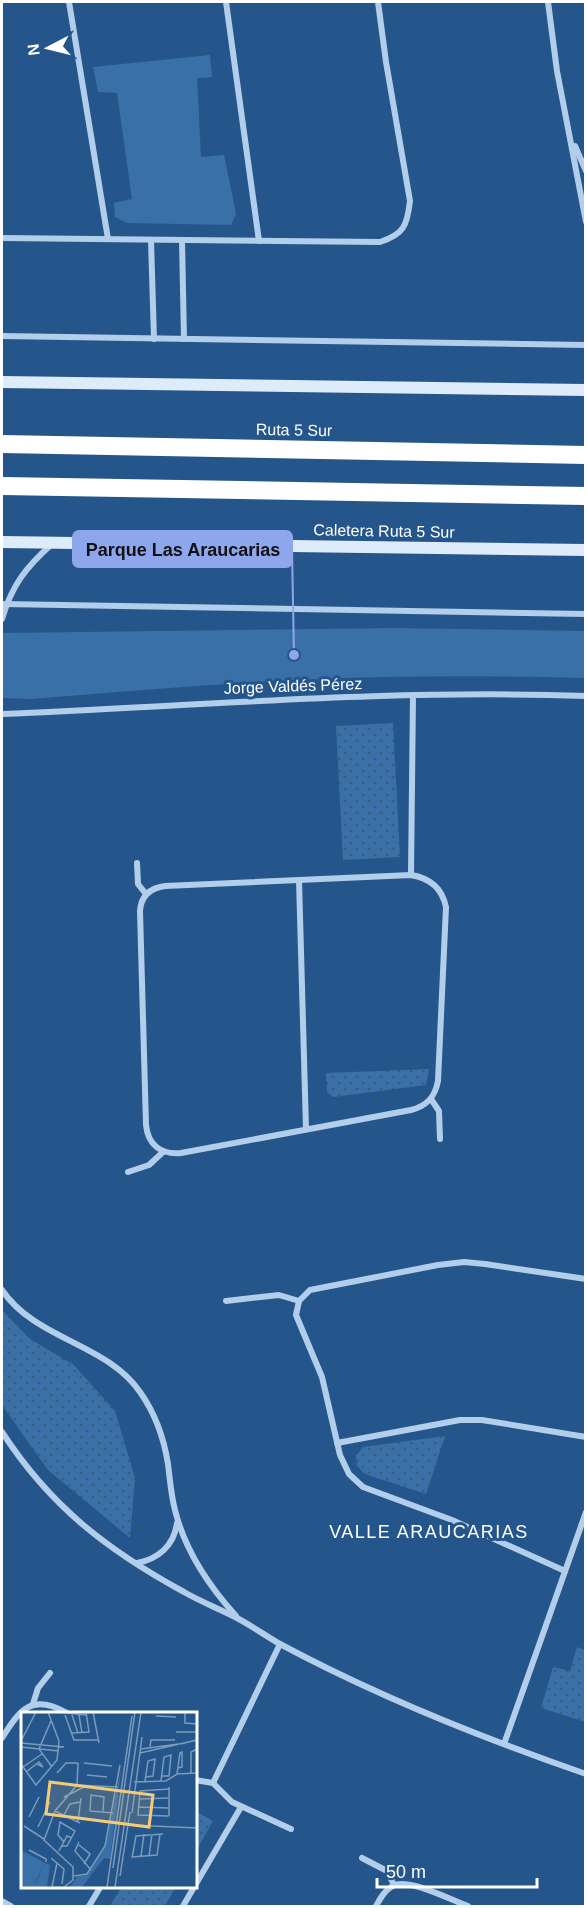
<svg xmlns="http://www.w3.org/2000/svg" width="587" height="1908" font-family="Helvetica,sans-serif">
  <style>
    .grass { fill: url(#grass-dots) }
    .park { fill: #3970a8 }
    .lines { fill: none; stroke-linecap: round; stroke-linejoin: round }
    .street { stroke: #b3ceea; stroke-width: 6 }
    .secondary { stroke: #deebf8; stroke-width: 12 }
    .highway { stroke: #fff; stroke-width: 18 }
    .labels { text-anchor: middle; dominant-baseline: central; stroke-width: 6; stroke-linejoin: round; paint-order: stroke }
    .street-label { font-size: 16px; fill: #fff; stroke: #25568b }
    .neighbourhood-label { font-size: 18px; letter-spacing: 1.5px; fill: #fff; stroke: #25568b }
    .inset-road { fill: none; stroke: #7c9ab9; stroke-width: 1.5 }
    .view { fill: #f4cb77; fill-opacity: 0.15; stroke: #f4cb77; stroke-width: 3 }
    .inset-edge { fill: none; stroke: #fff; stroke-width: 3 }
    .leader { fill: none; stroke: #8ea6ec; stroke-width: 2 }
    .callout-dot { fill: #8ea6ec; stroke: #25568b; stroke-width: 2 }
    .callout { fill: #8ea6ec; stroke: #8ea6ec; stroke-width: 2 }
    .callout-label { font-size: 18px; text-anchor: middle; font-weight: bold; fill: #111 }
  </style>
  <defs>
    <pattern id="grass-dots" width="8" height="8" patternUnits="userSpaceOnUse" patternTransform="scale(1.5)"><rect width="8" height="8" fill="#3970a8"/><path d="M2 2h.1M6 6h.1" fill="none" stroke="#445a71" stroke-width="1.8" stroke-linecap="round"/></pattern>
  </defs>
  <rect width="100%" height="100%" fill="#25568b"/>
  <g class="grass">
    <path d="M393,723L400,857L343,860L336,726Z"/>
    <path d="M429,1069L426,1085L333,1097L327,1092L326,1073Z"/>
    <path d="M2,1310L30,1339L74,1365L115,1411L135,1478L130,1538L48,1470L2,1405Z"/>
    <path d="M445,1436L426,1494L365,1474L357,1466L356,1456L363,1447Z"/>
    <path d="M577,1647L585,1650V1722L541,1708L553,1667L570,1671Z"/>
    <path d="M195,1811L213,1821L195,1853Z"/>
    <path d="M122,1886H176L165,1906H110Z"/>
  </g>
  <g class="park">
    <path d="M210,55L212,77L197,78L201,157L224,155L236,214L231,225L127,223L115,217L114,203L132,199L117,93L98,92L93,67Z"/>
    <path d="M395,628L585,631V678C498,676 409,675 321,679C224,683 127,691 31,699L2,698V633Z"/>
  </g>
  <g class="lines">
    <g class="street">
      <path d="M69,2L108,239"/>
      <path d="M226,2L259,241"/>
      <path d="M548,2L557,71L586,222"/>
      <path d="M575,146L586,171"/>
      <path d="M2,238L380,242C404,234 407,226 410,201L386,62L378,2"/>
      <path d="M151,240L154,339"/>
      <path d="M182,240L184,339"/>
      <path d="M2,336L586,345"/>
      <path d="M2,604L586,614"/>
      <path d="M2,619C12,585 26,567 52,544"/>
      <path d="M2,714C196,706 390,689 586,696"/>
      <path d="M137,863L138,884L146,894"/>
      <path d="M411,875C430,878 442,888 446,907L438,1081C435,1097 427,1106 411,1110L181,1153C161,1155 148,1145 146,1125L140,911C141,896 150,888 165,886Z"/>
      <path d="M411,875L413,695"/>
      <path d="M299,880L306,1129"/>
      <path d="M431,1099L439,1111L440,1139"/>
      <path d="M128,1172L149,1165L163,1152"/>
      <path d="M2,1290C36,1340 106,1343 140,1392C155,1413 164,1439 168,1464C170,1480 171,1495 175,1510C185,1551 208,1585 236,1616"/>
      <path d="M226,1301L279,1295L299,1301"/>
      <path d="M2,1432C50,1506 107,1550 184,1592C201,1602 220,1609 237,1618C252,1626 266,1636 280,1644C377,1696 482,1738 586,1774"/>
      <path d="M337,1443L460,1420H482L586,1437"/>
      <path d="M137,1563C158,1559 174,1546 177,1523"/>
      <path d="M565,1571L452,1520L363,1487L349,1474L340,1455L322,1377L296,1315L299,1301L310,1290L438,1265L464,1262L485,1264L586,1279"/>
      <path d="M33,1704L38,1688L50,1673"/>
      <path d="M2,1738C20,1709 32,1693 67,1713"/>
      <path d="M504,1744L586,1512"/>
      <path d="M195,1780L213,1783L232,1802L291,1829"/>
      <path d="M213,1783L280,1644"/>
      <path d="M362,1858L387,1871L394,1885"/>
      <path d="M2,1901L11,1906"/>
      <path d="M89,1906L101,1886"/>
      <path d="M183,1906L241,1807"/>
      <path d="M376,1906C380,1899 385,1889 395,1885C411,1879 451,1900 468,1906"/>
    </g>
    <g class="secondary">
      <path d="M2,382L586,390"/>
      <path d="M2,542L586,550"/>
    </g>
    <g class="highway">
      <path d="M2,444L586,455"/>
      <path d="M2,486L586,496"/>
    </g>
  </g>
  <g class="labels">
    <g class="street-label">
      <text transform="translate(294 430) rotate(1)">Ruta 5 Sur</text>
      <text transform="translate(384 531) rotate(1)">Caletera Ruta 5 Sur</text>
      <text transform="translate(293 686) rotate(-2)">Jorge Valdés Pérez</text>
    </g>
    <g class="neighbourhood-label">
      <text x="429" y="1532">VALLE ARAUCARIAS</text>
    </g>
  </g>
  <g transform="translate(21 1712)">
    <rect width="176" height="176" fill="#25568b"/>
    <path d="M0,138L24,151L14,171L10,170L7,175H0Z" fill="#3970a8"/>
    <path d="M101,52L89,147L83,146L61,175H49L56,165L66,163L84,136ZM24,151L29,153L26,175H7L10,169L15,171Z" fill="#3970a8"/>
    <path class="inset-road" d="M36,0L65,3M72,0L78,31M164,0V11L176,12M44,3L53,28H78M51,3L57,21M58,3L61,21M135,4L155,5M30,9L18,37L31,55M155,20H176M51,21L68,20L65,0M0,29L15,0M0,31L43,35M0,35L38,39M129,35L130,28H154M120,37L165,31M119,41L176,28M63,51L91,54M0,52L15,73L36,48L38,29L27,0M2,55L21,42M5,60L18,50L22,55L16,52M36,61L45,51H57M170,61V40L176,37M156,62L159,41L161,40V55L157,56M66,63L86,65M140,69L143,45L150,43L148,64H140M113,70L145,69L156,62L176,61M124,70V69L127,49L134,47L132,64L125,65M56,73L57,51M148,75V103L147,104L117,103L119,79L148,77M43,85L65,74M118,87L147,86M117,95L148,96M34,99L59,111M69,99L70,83L83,85L82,99M69,99L92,101M111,101L121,25M43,103L49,92L59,90M8,105L18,85M57,109L60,86M109,113L176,116M3,114L23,127M17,115L29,90M58,130L54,139L70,158M58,133L69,142L63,152M41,134H46L54,119L39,110L37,123L43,130M8,138L25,147V150M38,139L46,124L51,126M120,144L123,122M128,144L131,122M111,145L136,143L139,122M30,146L43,157L41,172M111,146L115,124L142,122M92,156L114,0M53,164L66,162L84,134L99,53M99,164L109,100M31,175L36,151M43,175L52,168V155L23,128L34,99L56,73L97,75M86,175L111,4M94,175L120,0"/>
    <path class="view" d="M29,70L132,83L128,115L25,102Z"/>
    <rect width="176" height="176" class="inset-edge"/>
  </g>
  <path class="leader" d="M294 655L292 549"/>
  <circle class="callout-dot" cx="294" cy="655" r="6"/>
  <rect class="callout" x="73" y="531" width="219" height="36" rx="6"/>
  <g class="callout-label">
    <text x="183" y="556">Parque Las Araucarias</text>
  </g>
  <rect width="587" height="1908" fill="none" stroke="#ffffff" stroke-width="6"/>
  <g transform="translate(48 48) rotate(263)" stroke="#25568b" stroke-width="4.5" paint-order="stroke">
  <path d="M0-4.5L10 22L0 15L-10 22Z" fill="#ffffff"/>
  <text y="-9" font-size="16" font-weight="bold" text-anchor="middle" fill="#ffffff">N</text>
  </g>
  <path d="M377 1878v9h160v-9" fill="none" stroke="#ffffff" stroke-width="3"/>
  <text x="386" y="1878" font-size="18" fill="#ffffff" stroke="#25568b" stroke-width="4.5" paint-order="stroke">50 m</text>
</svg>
